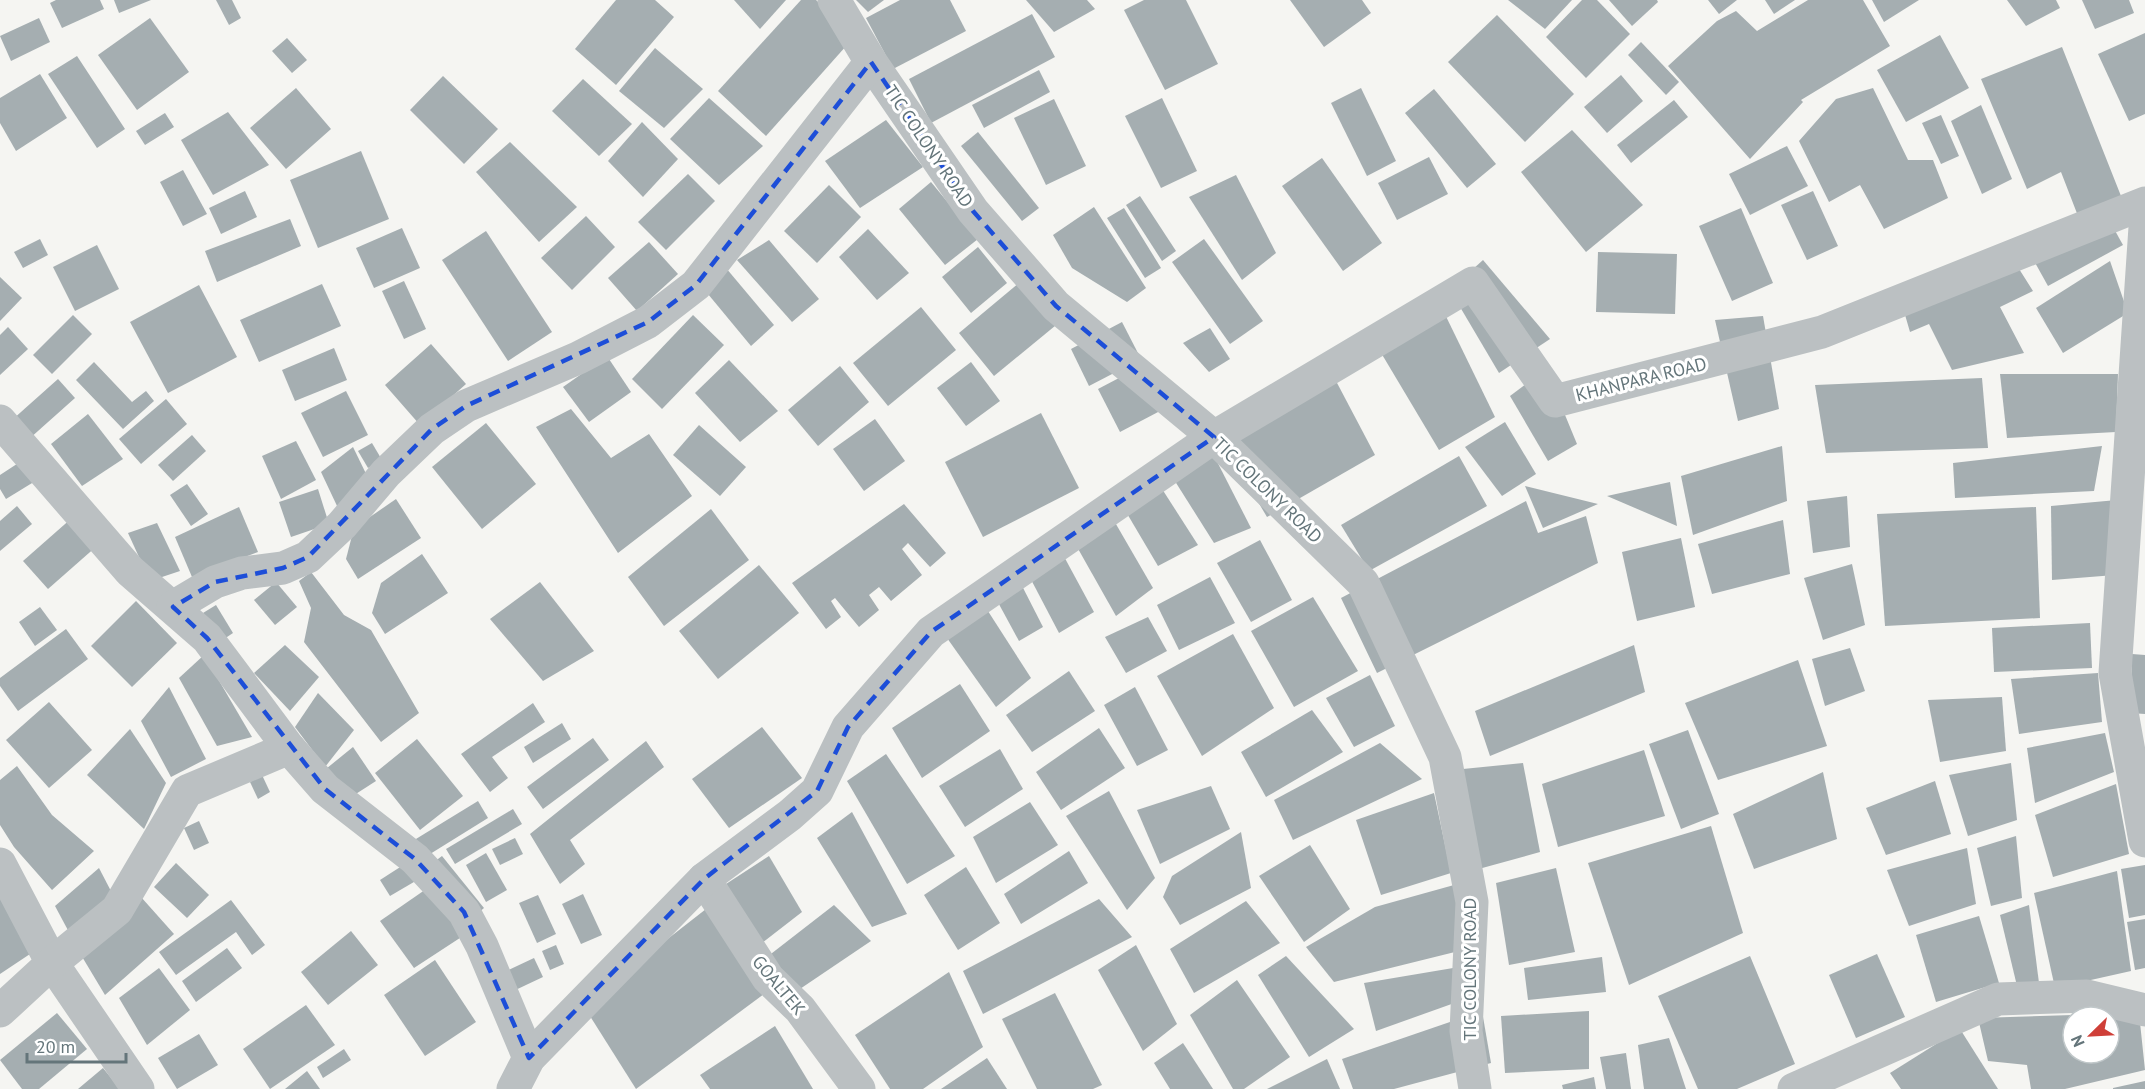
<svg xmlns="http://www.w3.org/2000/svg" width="2145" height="1089" font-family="'PT Sans',sans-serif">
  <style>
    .building { fill: #a5aeb1 }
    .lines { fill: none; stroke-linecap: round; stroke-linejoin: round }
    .street { stroke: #bbc0c2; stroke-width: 33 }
    .marked { fill: none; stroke: #1d4ed8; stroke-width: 4.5; stroke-dasharray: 12 8; stroke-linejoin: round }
    .labels { text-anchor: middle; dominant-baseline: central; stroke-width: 6; stroke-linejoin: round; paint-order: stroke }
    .street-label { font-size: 18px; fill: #64757a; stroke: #fff }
  </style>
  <rect width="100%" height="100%" fill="#f5f5f2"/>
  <g class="building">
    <path d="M56,0H100L104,9L62,28L50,3Z"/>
    <path d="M114,0H151L119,13Z"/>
    <path d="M216,0H232L241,18L229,25Z"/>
    <path d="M616,0H655L674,17L616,85L575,49Z"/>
    <path d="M734,0H786L760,29Z"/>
    <path d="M801,0H816L855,36L766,136L718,91Z"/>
    <path d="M856,0H884L868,12Z"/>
    <path d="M900,0H950L966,31L893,69L866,18Z"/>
    <path d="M1026,0H1087L1095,9L1054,32Z"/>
    <path d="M1144,0H1186L1218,64L1165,90L1124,10Z"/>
    <path d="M1290,0H1362L1371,13L1324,47Z"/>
    <path d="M1508,0H1572L1545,29Z"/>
    <path d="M1582,0H1597L1630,34L1586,78L1546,37Z"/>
    <path d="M1609,0H1657L1658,2L1632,26Z"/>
    <path d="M1708,0H1737L1719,14Z"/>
    <path d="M1765,0H1795L1774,14Z"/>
    <path d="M1808,0H1863L1890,46L1801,100L1803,102L1750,159L1668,66L1717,21L1736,11L1757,31Z"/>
    <path d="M1872,0H1919L1884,22Z"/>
    <path d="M2007,0H2056L2060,8L2026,26Z"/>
    <path d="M2082,0H2129L2134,13L2095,29Z"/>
    <path d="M1032,14L1055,57L931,123L909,79Z"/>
    <path d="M1497,15L1574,94L1525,142L1448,62Z"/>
    <path d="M39,18L50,42L11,61L0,36Z"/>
    <path d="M150,18L189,72L137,110L98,55Z"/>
    <path d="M2145,33V114L2129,121L2098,54Z"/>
    <path d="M1940,35L1969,88L1906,122L1877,70Z"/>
    <path d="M287,38L307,60L292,73L272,51Z"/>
    <path d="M1641,42L1679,82L1666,95L1628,55Z"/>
    <path d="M2062,47L2121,196L2078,216L2061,172L2027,189L1981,79Z"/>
    <path d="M655,48L703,89L664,128L619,91Z"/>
    <path d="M77,56L125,129L97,148L48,74Z"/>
    <path d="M1039,70L1050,92L984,128L972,105Z"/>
    <path d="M40,74L67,118L16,151L0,123V98Z"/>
    <path d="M1621,75L1643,101L1607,133L1584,107Z"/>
    <path d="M443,76L498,129L464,164L410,110Z"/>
    <path d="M583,79L632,124L599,156L552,111Z"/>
    <path d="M296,88L331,129L286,169L250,128Z"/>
    <path d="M1361,88L1396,161L1367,176L1331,103Z"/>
    <path d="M1873,88L1908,160H1933L1948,198L1884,229L1860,185L1829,202L1799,141L1836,99Z"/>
    <path d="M1434,89L1496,164L1467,188L1405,113Z"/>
    <path d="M709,98L763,146L719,185L670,139Z"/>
    <path d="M1162,98L1197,171L1161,188L1125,116Z"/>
    <path d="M1054,99L1086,166L1046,185L1014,118Z"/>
    <path d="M1674,100L1688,117L1631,163L1617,145Z"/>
    <path d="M1981,105L2012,179L1982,194L1951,121Z"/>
    <path d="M228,112L269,165L213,195L181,140Z"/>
    <path d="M165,113L174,127L145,145L136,131Z"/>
    <path d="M1941,115L1959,156L1941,164L1922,123Z"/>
    <path d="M886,120L923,167L860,208L825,161Z"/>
    <path d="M642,122L678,159L643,197L608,161Z"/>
    <path d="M1572,130L1643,205L1586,252L1521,172Z"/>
    <path d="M978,132L1039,208L1022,221L961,146Z"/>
    <path d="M510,142L577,207L539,242L476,172Z"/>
    <path d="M1787,146L1808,186L1750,215L1729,174Z"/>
    <path d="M361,151L389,219L318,248L290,180Z"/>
    <path d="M1429,157L1448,194L1397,220L1378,183Z"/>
    <path d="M1322,158L1382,243L1343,271L1282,186Z"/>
    <path d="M183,170L207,214L183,226L160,182Z"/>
    <path d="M688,174L715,201L666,250L638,222Z"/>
    <path d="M1236,175L1276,253L1242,280L1189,197Z"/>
    <path d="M931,182L978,239L945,265L899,209Z"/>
    <path d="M829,185L861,217L817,263L784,231Z"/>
    <path d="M245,191L257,217L221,234L209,208Z"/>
    <path d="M1813,191L1838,246L1807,260L1781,205Z"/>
    <path d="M1140,196L1176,251L1162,261L1126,205Z"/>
    <path d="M1094,207L1146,288L1127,302L1072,268L1053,235Z"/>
    <path d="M1124,208L1161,268L1145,278L1107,218Z"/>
    <path d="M1741,208L1773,283L1732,301L1699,226Z"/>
    <path d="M2104,211L2123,245L2048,286L2029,252Z"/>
    <path d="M586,216L615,247L572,290L541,258Z"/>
    <path d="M290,219L301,246L217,282L205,251Z"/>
    <path d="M402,228L420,268L374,288L356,248Z"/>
    <path d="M868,229L909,273L877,300L839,257Z"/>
    <path d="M486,231L552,332L508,361L442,260Z"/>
    <path d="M40,239L48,255L23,268L14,252Z"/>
    <path d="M1204,239L1263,321L1230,344L1172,262Z"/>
    <path d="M769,240L819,299L792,322L737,260Z"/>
    <path d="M649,242L678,274L637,311L608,278Z"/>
    <path d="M97,245L119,289L75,311L53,267Z"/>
    <path d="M978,247L1007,283L971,313L942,277Z"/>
    <path d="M1598,252L1677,254L1675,314L1596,312Z"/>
    <path d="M2009,253L2033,291L2000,307L2024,353L1952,370L1929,324L1910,332L1901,301Z"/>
    <path d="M1483,260L1550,339L1499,373L1450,290Z"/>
    <path d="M2110,261L2128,313L2063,353L2036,308Z"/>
    <path d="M726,268L774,325L751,346L703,288Z"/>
    <path d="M0,277L22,298L0,321Z"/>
    <path d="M1025,278L1061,321L994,376L959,333Z"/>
    <path d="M404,281L426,329L404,339L382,291Z"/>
    <path d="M322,284L341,326L259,362L240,320Z"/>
    <path d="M199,285L237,357L168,393L130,322Z"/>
    <path d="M1438,300L1495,417L1439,450L1371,336Z"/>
    <path d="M921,307L956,350L888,406L853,363Z"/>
    <path d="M73,315L92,334L52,374L33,355Z"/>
    <path d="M693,315L724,345L662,409L632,379Z"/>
    <path d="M1763,316L1779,409L1738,421L1715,320Z"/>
    <path d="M1122,322L1141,359L1089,386L1071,349Z"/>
    <path d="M8,327L28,349L0,375V335Z"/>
    <path d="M1210,328L1230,359L1209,372L1183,343Z"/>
    <path d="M431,344L466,384L420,425L385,385Z"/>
    <path d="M334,348L347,380L295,401L282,370Z"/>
    <path d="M607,356L631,392L589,422L563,387Z"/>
    <path d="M729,360L778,411L740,442L695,393Z"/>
    <path d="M94,362L132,402L146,391L154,401L123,429L76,380Z"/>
    <path d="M971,362L1000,401L966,426L937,388Z"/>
    <path d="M1326,362L1375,455L1267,517L1221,439Z"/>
    <path d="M840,366L869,402L818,446L788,410Z"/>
    <path d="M1138,368L1160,411L1120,432L1098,389Z"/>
    <path d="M1546,369L1577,444L1548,461L1510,396Z"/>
    <path d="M2000,374H2118L2116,432L2007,438Z"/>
    <path d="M1982,378L1988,448L1826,453L1815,385Z"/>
    <path d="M58,379L75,398L29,439L12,420Z"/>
    <path d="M346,391L368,435L323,457L301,413Z"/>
    <path d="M166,399L187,424L141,464L119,439Z"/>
    <path d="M571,409L611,458L649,434L692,496L618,553L536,427Z"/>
    <path d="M1041,413L1079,488L983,537L945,462Z"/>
    <path d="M88,414L123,459L82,486L51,444Z"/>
    <path d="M875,419L905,461L864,491L833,449Z"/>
    <path d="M1505,422L1536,474L1502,496L1465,447Z"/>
    <path d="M486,423L536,484L482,529L432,467Z"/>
    <path d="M699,425L746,467L720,496L673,455Z"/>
    <path d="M192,435L206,451L173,481L158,465Z"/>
    <path d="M296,441L316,480L281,499L262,456Z"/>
    <path d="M1207,442L1251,528L1214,543L1166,467Z"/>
    <path d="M372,443L382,460L368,468L358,451Z"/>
    <path d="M1782,446L1787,501L1693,535L1681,476Z"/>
    <path d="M2102,446L2094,491L1955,498L1953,463Z"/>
    <path d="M353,447L372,486L338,508L321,472Z"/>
    <path d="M1459,456L1487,506L1369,571L1341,525Z"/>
    <path d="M23,460L37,480L6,499L0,489V475Z"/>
    <path d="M1155,478L1198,545L1158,566L1119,500Z"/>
    <path d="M1670,482L1677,526L1607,496Z"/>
    <path d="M187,484L208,514L191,526L170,495Z"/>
    <path d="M1525,486L1598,504L1543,528Z"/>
    <path d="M318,489L329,524L291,537L279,502Z"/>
    <path d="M1847,496L1850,547L1813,553L1807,501Z"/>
    <path d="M396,499L421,538L358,579L346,559L354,528Z"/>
    <path d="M1102,500L1153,588L1116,616L1068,531Z"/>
    <path d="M2117,500L2115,575L2052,580L2051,506Z"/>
    <path d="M1526,501L1538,533L1586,516L1598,563L1377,673L1341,598Z"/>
    <path d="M904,504L946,553L930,567L908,543L902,549L922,575L891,601L879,587L869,595L879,610L859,627L835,598L831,601L841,617L826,629L792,583Z"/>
    <path d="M17,506L32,524L0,551V521Z"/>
    <path d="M239,507L258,552L192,577L175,537Z"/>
    <path d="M2036,507L2040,618L1885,626L1877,514Z"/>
    <path d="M711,509L749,560L664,626L628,577Z"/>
    <path d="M73,517L98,545L48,589L23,561Z"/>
    <path d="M1783,520L1790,574L1712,594L1698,544Z"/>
    <path d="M157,523L180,571L150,581L128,533Z"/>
    <path d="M1681,538L1695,607L1637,621L1622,552Z"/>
    <path d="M1260,540L1292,600L1251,622L1217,563Z"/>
    <path d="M1061,551L1094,612L1059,633L1026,570Z"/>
    <path d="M422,554L448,593L385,634L372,613L381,583Z"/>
    <path d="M1852,564L1865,625L1823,640L1804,578Z"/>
    <path d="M759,565L799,613L718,679L679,631Z"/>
    <path d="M311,572L344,615L371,630L419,713L381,742L304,642L311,608L299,581Z"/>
    <path d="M1210,577L1235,623L1179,650L1157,605Z"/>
    <path d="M1019,580L1043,627L1019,641L994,595Z"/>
    <path d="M276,582L297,607L275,625L254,600Z"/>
    <path d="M540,582L594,651L543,681L490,619Z"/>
    <path d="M1313,597L1358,671L1294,707L1251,631Z"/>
    <path d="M136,601L177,643L132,687L91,646Z"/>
    <path d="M216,605L233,633L221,641L203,613Z"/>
    <path d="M40,607L57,630L35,646L19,622Z"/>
    <path d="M986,608L1031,678L996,707L947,638Z"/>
    <path d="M1148,617L1167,651L1126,673L1105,637Z"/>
    <path d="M2090,623L2092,668L1994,672L1992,628Z"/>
    <path d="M66,629L88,659L18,711L0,686V678Z"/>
    <path d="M1233,634L1274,708L1202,756L1157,676Z"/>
    <path d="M285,645L319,677L290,711L254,673Z"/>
    <path d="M1634,645L1645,692L1490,756L1475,711Z"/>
    <path d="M1850,648L1865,691L1825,706L1812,659Z"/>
    <path d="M2132,654L2145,655V714L2130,713Z"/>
    <path d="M204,655L252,737L217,746L179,678Z"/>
    <path d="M1798,660L1827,746L1718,780L1685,703Z"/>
    <path d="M1069,671L1095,711L1032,752L1006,715Z"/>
    <path d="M2098,673L2102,722L2019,734L2011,679Z"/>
    <path d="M1370,675L1395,726L1354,747L1326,698Z"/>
    <path d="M960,684L990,731L922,778L892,728Z"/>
    <path d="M169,687L206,759L171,777L141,721Z"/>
    <path d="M1135,687L1168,750L1137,766L1104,705Z"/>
    <path d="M318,693L354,730L325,767L295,727Z"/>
    <path d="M2002,697L2006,751L1940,762L1928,700Z"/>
    <path d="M49,702L92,750L49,788L6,740Z"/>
    <path d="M533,703L545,722L492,757L508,778L490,792L461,754Z"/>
    <path d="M1312,710L1343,752L1266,797L1241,752Z"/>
    <path d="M562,723L571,739L533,763L524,747Z"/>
    <path d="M762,727L802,778L729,828L692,779Z"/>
    <path d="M1099,728L1125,768L1061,810L1036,772Z"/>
    <path d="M130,729L166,783L144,829L87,775Z"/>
    <path d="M1688,730L1719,814L1681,829L1649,744Z"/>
    <path d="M2105,733L2114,772L2035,803L2027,748Z"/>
    <path d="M593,738L609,760L543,809L527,787Z"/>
    <path d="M417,739L463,796L420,830L375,773Z"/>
    <path d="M646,741L664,767L570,840L585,864L560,884L530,834Z"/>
    <path d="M1380,743L1422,779L1293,840L1274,800Z"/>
    <path d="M353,747L376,781L348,799L321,773Z"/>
    <path d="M1000,749L1023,789L965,827L939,786Z"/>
    <path d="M1644,750L1665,816L1558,847L1542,784Z"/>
    <path d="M886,754L955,856L907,884L847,781Z"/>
    <path d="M1523,763L1540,852L1475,870L1463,769Z"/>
    <path d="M2011,763L2017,820L1968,836L1949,775Z"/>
    <path d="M17,766L52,815L94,851L52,890L14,847L0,825V780Z"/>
    <path d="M1823,772L1837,839L1754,869L1733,814Z"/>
    <path d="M262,775L270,792L258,799L250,782Z"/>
    <path d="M1935,781L1951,834L1886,855L1866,808Z"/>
    <path d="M2116,784L2129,854L2053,877L2035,815Z"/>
    <path d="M1211,786L1230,829L1160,864L1137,810Z"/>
    <path d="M1109,791L1155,878L1127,910L1066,816Z"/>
    <path d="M1434,793L1451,873L1381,895L1356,820Z"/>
    <path d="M478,801L488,818L422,859L411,842Z"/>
    <path d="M1030,802L1058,845L996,883L973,837Z"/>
    <path d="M513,809L522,824L455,864L446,849Z"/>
    <path d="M852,812L907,914L872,927L817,838Z"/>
    <path d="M199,821L209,843L194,850L184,828Z"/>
    <path d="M1711,826L1743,933L1629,985L1588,863Z"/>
    <path d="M1241,832L1251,888L1180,925L1163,897L1172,876Z"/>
    <path d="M2016,836L2022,898L1991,906L1977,848Z"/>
    <path d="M515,838L523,854L500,865L492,849Z"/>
    <path d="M1310,845L1350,909L1304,942L1259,876Z"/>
    <path d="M1967,848L1976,904L1909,926L1887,870Z"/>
    <path d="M1069,851L1088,883L1021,924L1004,894Z"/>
    <path d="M486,853L507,890L486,902L466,865Z"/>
    <path d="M442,856L484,908L472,918L430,865Z"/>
    <path d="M769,856L802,912L762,943L726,884Z"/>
    <path d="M408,862L419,879L390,896L380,880Z"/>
    <path d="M176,863L209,895L187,918L154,887Z"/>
    <path d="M2145,865V915L2129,918L2121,869Z"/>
    <path d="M966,867L1000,923L958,950L924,895Z"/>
    <path d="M99,868L113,895L70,934L55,906Z"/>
    <path d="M1556,868L1575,952L1509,965L1496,883Z"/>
    <path d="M2117,871L2131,971L2055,988L2034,893Z"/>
    <path d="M432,885L466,934L414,968L380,921Z"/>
    <path d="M1454,885L1467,949L1334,982L1306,947L1375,907Z"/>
    <path d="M583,894L602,935L581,944L562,904Z"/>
    <path d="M538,895L556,934L537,943L519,903Z"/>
    <path d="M0,896L36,950L0,974Z"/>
    <path d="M141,897L174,934L105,995L78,950Z"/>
    <path d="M1099,899L1132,937L983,1014L963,971Z"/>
    <path d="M231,900L265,945L252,955L236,932L176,975L159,952Z"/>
    <path d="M1246,901L1280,943L1194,993L1170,949Z"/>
    <path d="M715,902L768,991L636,1089L583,1005Z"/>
    <path d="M834,905L871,941L791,995L767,957Z"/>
    <path d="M2029,905L2039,983L2017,986L2000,915Z"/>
    <path d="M1979,916L1999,983L1936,1002L1916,935Z"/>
    <path d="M2145,919V968L2135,970L2127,922Z"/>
    <path d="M351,931L378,965L328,1005L301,972Z"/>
    <path d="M556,945L564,964L550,970L542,951Z"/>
    <path d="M1136,945L1177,1024L1143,1051L1098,970Z"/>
    <path d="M227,948L242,968L196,1002L182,981Z"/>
    <path d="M1877,954L1905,1017L1856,1038L1829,975Z"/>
    <path d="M1286,956L1354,1029L1309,1057L1258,975Z"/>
    <path d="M1750,956L1795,1064L1737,1089H1698L1658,996Z"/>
    <path d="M1602,957L1606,992L1528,1000L1524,968Z"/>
    <path d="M534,958L543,977L505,995L496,976Z"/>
    <path d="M435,960L476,1022L425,1056L384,995Z"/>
    <path d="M1465,966L1460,1001L1376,1031L1364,983Z"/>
    <path d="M159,968L190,1010L147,1045L119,998Z"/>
    <path d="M949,972L983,1047L923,1089H890L855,1035Z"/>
    <path d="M1237,980L1290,1057L1244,1089H1233L1190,1015Z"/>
    <path d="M1055,993L1102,1085L1093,1089H1037L1002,1019Z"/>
    <path d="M306,1005L335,1045L270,1089L243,1049Z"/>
    <path d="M1482,1011L1491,1063L1394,1089H1353L1342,1059Z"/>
    <path d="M1589,1011V1069L1505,1073L1501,1016Z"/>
    <path d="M57,1013L87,1049L39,1089H22L0,1060Z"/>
    <path d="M2139,1013L2145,1070L2065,1089H2031L2027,1065L1988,1061L1978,1018L2073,1015V1053H2109V1017H2078V1015Z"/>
    <path d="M775,1026L813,1089H710L700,1075Z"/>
    <path d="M1960,1029L1998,1089H1901L1890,1073Z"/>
    <path d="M199,1034L218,1065L177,1089L158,1058Z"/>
    <path d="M1669,1038L1686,1089H1644L1638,1045Z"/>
    <path d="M1183,1043L1213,1089H1170L1154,1063Z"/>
    <path d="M344,1049L351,1060L323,1078L317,1067Z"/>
    <path d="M1626,1053L1631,1089H1606L1600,1057Z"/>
    <path d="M987,1058L1007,1089H941Z"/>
    <path d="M1327,1059L1340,1089H1267Z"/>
    <path d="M103,1068L120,1089H78Z"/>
    <path d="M307,1071L320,1089H285Z"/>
    <path d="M1594,1077L1596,1089H1563L1562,1085Z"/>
    <path d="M2145,1081V1089H2113V1088Z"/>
  </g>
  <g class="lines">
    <g class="street">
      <path d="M834,0L871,62L973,211L1056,306L1214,437L1363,583L1445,757L1472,902L1466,1031L1475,1089"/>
      <path d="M2145,227L2115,673L2145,841"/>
      <path d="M0,421L130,571L207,638L289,748L325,789L415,859L464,912L482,946L529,1058"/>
      <path d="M173,607L215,582L242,573L283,568L308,557L342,525L386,473L432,429L466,406L578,358L648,322L696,285L871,62"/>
      <path d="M0,864L52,963L138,1089"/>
      <path d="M704,879L768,978L800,1009L859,1089"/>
      <path d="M0,1011L52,963L117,910L187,791L289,748"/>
      <path d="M513,1089L529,1058L704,879L790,815L817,791L848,727L931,632L1214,437L1473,283L1555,401L1822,332L2145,203"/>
      <path d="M1794,1089L1998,999L2087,996L2145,1010"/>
    </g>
  </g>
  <path class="marked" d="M871,62L973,211L1056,306L1214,437L931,632L848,727L817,791L704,879L529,1058L464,912L415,859L325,789L207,638L173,607L215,582L283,568L308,557L432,429L466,406L648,322L696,285Z"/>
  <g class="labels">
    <g class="street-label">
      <text transform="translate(929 146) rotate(56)">TIC COLONY ROAD</text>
      <text transform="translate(1641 379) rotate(-14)">KHANPARA ROAD</text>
      <text transform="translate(1268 490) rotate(44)">TIC COLONY ROAD</text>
      <text transform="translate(1469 969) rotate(-90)">TIC COLONY ROAD</text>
      <text transform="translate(779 985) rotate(50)">GOALTEK</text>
    </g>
  </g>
  <g transform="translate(2091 1035) rotate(246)"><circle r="28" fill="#ffffff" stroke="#c1c8ca" stroke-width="1.5"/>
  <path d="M0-4.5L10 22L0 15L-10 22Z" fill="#cf3f38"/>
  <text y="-9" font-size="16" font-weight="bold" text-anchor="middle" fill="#64757a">N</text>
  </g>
  <path d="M27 1053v9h99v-9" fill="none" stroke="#64757a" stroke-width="3"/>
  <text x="36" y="1053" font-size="18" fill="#64757a" stroke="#ffffff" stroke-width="4.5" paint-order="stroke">20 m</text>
</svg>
